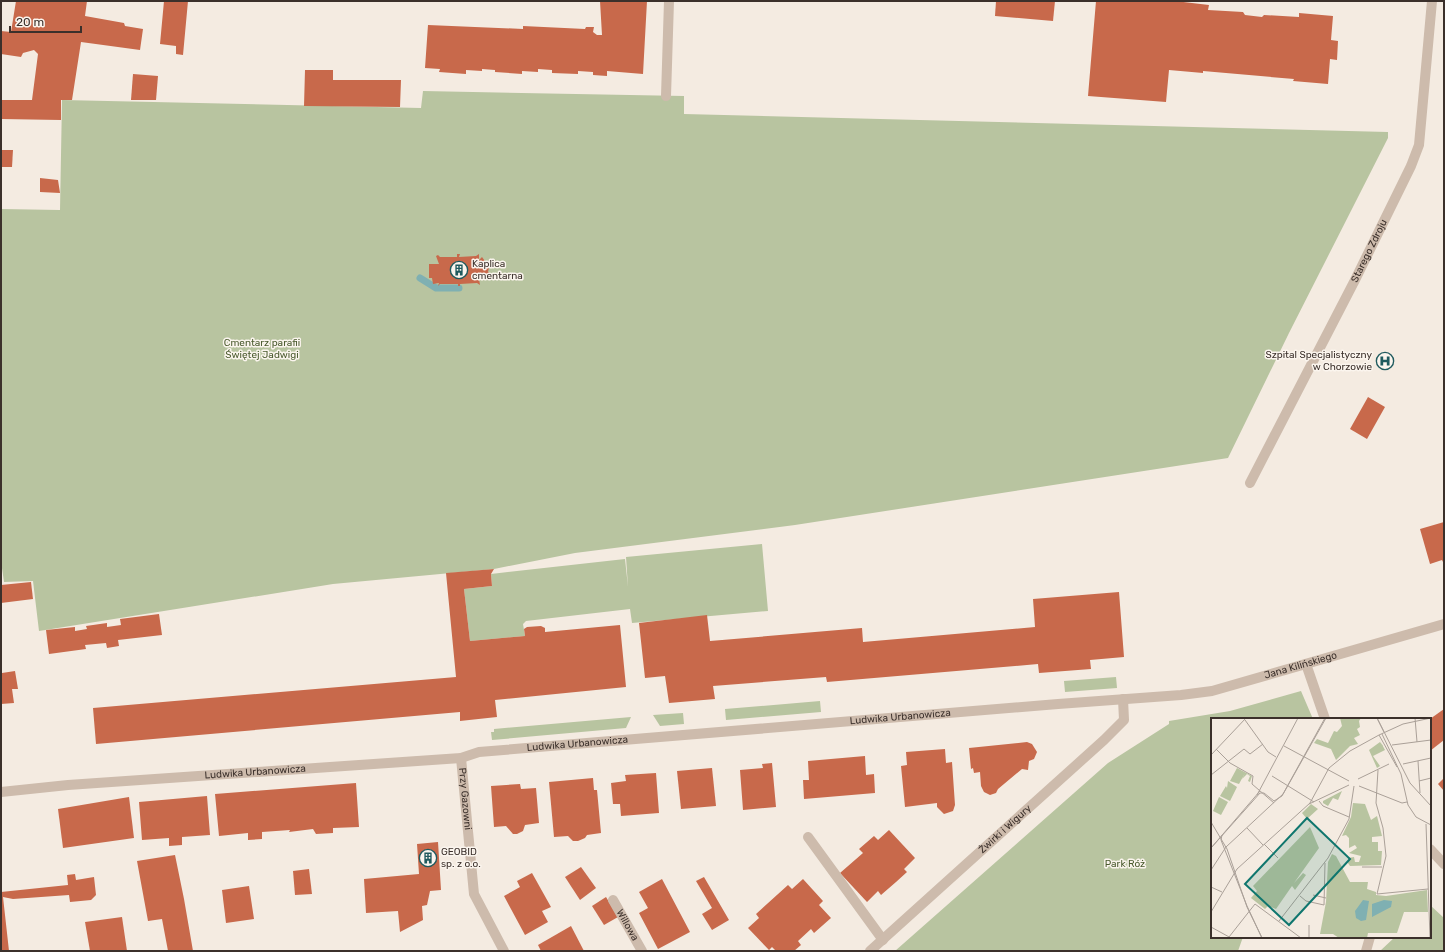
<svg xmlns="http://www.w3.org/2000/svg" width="1445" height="952" font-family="Rubik,sans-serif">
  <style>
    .green { fill: #b8c4a0 }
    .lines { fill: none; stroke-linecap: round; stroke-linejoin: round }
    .stream { stroke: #7fb0b2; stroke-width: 7 }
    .building { fill: #c8694b }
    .minor { stroke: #cdbbac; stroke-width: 10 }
    .labels { text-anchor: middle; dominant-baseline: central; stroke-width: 3; stroke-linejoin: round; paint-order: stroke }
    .street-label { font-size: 10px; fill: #3b302b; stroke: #fbf5ee }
    .poi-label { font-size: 10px; fill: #3b302b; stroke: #fbf5ee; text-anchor: start }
    .park-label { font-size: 10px; fill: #4a5a2e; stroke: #fbf5ee }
    .inset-road { fill: none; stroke: #aaa098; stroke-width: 1 }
    .view { fill: #0f766e; fill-opacity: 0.15; stroke: #0f766e; stroke-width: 2 }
    .inset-edge { fill: none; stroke: #3b302b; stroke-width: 2 }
  </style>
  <rect width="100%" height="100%" fill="#f4ebe1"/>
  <g class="green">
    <path d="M423,91L684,96V114L1388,132V138L1289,333L1228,458L795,525L575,553L494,569L333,584L39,631L33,581L4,582L1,561V209L60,210L62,100L421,108Z"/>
    <path d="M762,544L768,611L632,623L630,609L526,621L523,624L525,636L470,641L464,589L492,586L491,574L625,559L628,587L626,557Z"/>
    <path d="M1116,677L1117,688L1065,692L1064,681Z"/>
    <path d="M1301,691L1313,719H1212V937H1243L1238,951H895L1108,763L1169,724V721L1230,711Z"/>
    <path d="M820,701L821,712L726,720L725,709Z"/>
    <path d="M683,713L684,724L660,726L653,715Z"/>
    <path d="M631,717L626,728L492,740L491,732H494V729Z"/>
    <path d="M1430,905L1444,918V951H1380L1395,937H1430Z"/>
  </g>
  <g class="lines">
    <path class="stream" d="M420,278L436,288H459"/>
  </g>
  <g class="building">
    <path d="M16,1H87L85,16L124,23L125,26L143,29L140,50L81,42L72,100H61V120L1,119V100H32L38,54L34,50L23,53L21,57L1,54V31L11,32Z"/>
    <path d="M164,1H188L183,55L176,54V46L160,44Z"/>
    <path d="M600,1H647L643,74L607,71V76L593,75V72L578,71V74L552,73V70L538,69V72L522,71V74L495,72V70L482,69V71L466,70V74L439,72L440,69L425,68L428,25L523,29V26L585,29L586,27H594L593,32L597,35H602Z"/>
    <path d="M996,1H1055L1053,21L995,16Z"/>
    <path d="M1096,1H1175L1209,5L1208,10L1243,12L1245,15L1262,17L1264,15L1299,17V13L1333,16L1331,40L1338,41L1337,60L1330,59L1328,84L1293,81L1294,79L1203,71V73L1169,70L1166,102L1088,96Z"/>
    <path d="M305,70H333V80H401L400,107L304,106Z"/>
    <path d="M133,74L158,76L156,100H131Z"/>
    <path d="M1,150H13L12,167H1Z"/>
    <path d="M40,178L58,180L60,193L40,192Z"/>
    <path d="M457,254H460L459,257L476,256L479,254V260L482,257L487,264L490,263L488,272L492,274H488L482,280L479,279L480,285L477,283L460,284V286H458V284H440L438,286L439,283L433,284L432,278H429V264H439L436,256L438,255L440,257H457Z"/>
    <path d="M1368,397L1385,407L1367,439L1350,429Z"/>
    <path d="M1444,522V564L1442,560L1430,564L1420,529Z"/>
    <path d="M494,569L491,574L492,586L464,589L470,641L525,636L524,629L527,627L541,626L545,628V632L620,625L626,687L495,700L497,717L460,721V712L96,744L93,708L456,677L446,573Z"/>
    <path d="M31,582L33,599L1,603V585Z"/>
    <path d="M1119,592L1124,657L1090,660L1091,669L1039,673L1038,664L827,682L826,677L713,686L715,699L669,703L665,676L645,678L639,623L707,615L710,641L862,628L863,642L1035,627L1033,599Z"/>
    <path d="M159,614L162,635L118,640L119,646L107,648L106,643L85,645L86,649L49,654L46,630L75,627V631L87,629L86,626L107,623V627L121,625L120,619Z"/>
    <path d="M15,671L18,689H12L14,703L1,704L2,673Z"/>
    <path d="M1444,709V740L1430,751V719Z"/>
    <path d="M1027,742L1032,744L1037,752L1034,759L1029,761L1028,770L1022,769L998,789L996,793L990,795L984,792L981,786L980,772L974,773L973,768L971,769L969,748Z"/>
    <path d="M945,749L946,763L952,762L955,805L953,811L944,814L937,807V803L905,807L901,766L907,765L906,752Z"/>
    <path d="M865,756L866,775L874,774L875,793L804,799L803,780H809L808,761Z"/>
    <path d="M772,763L776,807L743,810L740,770L763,768L762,764Z"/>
    <path d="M712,768L716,806L681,809L677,771Z"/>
    <path d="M656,773L659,813L621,816L620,804H613L611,783L626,781L625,775Z"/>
    <path d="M593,778L594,790H597L601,833L587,835L585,838L578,841H573L568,836L554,837L549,782Z"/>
    <path d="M1444,778V791L1438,784Z"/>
    <path d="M356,783L359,827L333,828V833L316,834L313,829L289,832L290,830L262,832V839L248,840V833L219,836L215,794Z"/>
    <path d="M520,784L521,789L536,788L539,823L525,825L523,831L517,834H513L506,826L494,827L491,786Z"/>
    <path d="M207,796L210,835L182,837V845L169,846V838L142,840L139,802Z"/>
    <path d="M129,797L134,838L63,848L58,809Z"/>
    <path d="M889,830L915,858L904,869L907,872L896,882L881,895L878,891L867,902L840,873L863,853L859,849L874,836L878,840Z"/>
    <path d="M438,842L441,890L430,891L427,905L422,906L423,920L400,932L398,911L366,913L364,879L419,874L417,844Z"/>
    <path d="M175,855L184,899L193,951H168L162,919L148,921L137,861Z"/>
    <path d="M581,867L596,888L580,900L565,877Z"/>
    <path d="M309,869L312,894L295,895L293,871Z"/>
    <path d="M532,873L551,907L542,911L548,922L525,935L504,896L520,887L517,881Z"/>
    <path d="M75,874L76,880L94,877L96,895L91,900L70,902L69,895L13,899L3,897L9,951H1V892L68,885L67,875Z"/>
    <path d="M704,877L729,920L712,930L702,914L712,908L696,881Z"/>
    <path d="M662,879L690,932L658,949L639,913L648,908L639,892Z"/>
    <path d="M803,879L823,901L819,905L831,918L814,933L811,929L798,941L801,945L794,951H776L772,947L769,950L748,928L759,918L756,914L788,885L792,889Z"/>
    <path d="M249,886L254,919L226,923L222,890Z"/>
    <path d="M606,897L618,917L604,925L592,906Z"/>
    <path d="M122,917L127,951H90L85,922Z"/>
    <path d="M571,926L584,951H541L538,945Z"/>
  </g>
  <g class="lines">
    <g class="minor">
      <path d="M666,96L669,1"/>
      <path id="s1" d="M1250,483L1355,280L1411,166L1419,145L1432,1"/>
      <path d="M1306,664L1325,719"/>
      <path id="s2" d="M461,758L474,894L504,951"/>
      <path id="s3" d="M1,792L68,785L461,758L479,752L1058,704L1181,695L1212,691L1444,624"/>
      <path d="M808,837L883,940"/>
      <path d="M1430,849L1444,864"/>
      <path id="s4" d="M613,900L642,951"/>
      <path id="s5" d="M870,951L1104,740L1124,720L1123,699"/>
      <path d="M1366,951L1370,937"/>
    </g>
  </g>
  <defs>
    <symbol id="building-ring" viewBox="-11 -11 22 22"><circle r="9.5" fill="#fbf5ee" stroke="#1f5a5e" stroke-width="1.5"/><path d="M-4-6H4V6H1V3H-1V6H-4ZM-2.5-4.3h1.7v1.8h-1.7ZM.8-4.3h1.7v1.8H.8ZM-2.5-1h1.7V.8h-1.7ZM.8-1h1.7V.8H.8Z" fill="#1f5a5e"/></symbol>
    <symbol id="hospital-ring" viewBox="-11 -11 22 22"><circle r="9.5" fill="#fbf5ee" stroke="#1f5a5e" stroke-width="1.5"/><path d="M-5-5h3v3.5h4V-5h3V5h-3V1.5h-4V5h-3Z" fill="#1f5a5e"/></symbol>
  </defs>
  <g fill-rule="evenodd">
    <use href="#building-ring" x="449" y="260" width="20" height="20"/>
    <use href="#hospital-ring" x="1375" y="351" width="20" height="20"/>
    <use href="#building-ring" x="418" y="848" width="20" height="20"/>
  </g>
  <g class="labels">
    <g class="street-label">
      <text stroke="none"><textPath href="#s1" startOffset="261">Starego Zdroju</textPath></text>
      <text stroke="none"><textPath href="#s3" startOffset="1308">Jana Kilińskiego</textPath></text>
      <text stroke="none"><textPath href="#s3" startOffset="903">Ludwika Urbanowicza</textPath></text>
      <text stroke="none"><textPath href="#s3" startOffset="579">Ludwika Urbanowicza</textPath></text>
      <text stroke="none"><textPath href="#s3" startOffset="255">Ludwika Urbanowicza</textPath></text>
      <text stroke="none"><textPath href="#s2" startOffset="41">Przy Gazowni</textPath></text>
      <text stroke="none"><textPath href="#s5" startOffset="182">Żwirki i Wigury</textPath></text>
      <text stroke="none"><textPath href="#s4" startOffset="29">Willowa</textPath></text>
    </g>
    <g class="poi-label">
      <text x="472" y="264">Kaplica<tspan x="472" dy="12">cmentarna</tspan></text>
      <text x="1372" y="355" text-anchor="end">Szpital Specjalistyczny<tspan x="1372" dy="12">w Chorzowie</tspan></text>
      <text x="441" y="852">GEOBID<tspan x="441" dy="12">sp. z o.o.</tspan></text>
    </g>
    <g class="park-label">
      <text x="262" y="343">Cmentarz parafii<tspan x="262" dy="12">Świętej Jadwigi</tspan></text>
      <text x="1125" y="864">Park Róż</text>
    </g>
  </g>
  <g transform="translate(1211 718)">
    <rect width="220" height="220" fill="#f4ebe1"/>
    <path d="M129,0H150L148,3L149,9L146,11L149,17L143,20L147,26L139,28L125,42L120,31L103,25L106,21L117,25L123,13L126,14L131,8ZM167,19L174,32L162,38L169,48L166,50L158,32L169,24L172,28ZM26,50L41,58L39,64L37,63L39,58L36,56L31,61L34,55L28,66L19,63ZM17,63L26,69L19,83L9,78L15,68L16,70ZM131,73L127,82L122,80L117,88L112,85V83ZM8,79L17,84L10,97L2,93ZM142,85L154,86L160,102L166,98L171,118L161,119V124H167V133H171L170,147L139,148L137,145V140L143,139L144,144H148L150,138L138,135L146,130L144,127L138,130V120L135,117L131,118L140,99ZM100,86L107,91L96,101L91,95ZM99,109L108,130L83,165L92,155L95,157L84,172L81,168L65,191L57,188L54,191L40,180L46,173L42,168ZM121,136L125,138L139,164H157L156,171L165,174V177L175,178L216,172L217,194H193L186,215H157L156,220H128L122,216H109L115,184L117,144Z" fill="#b8c4a0"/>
    <path d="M152,182L158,183L155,202L150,203L145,200L144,193ZM173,182L181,183L180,189L161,199V186Z" fill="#7fb0b2"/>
    <path class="inset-road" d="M166,0L173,14M166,0L199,65L220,88M204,0L206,24M34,2L57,34L65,39M171,16L190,56L197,87L205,99L220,107M168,17L186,49M181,27L220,22M73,28L138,63M5,31L19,45L42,58L41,66L63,85M0,37L35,0M207,43L209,75M192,46L220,40M167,52L165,85L172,110L175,138L166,176L217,171M0,57L33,31L39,36L52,26M61,58L103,84M147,61L178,46M208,63L220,60M148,68L191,85L196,84M46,77L87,0M108,83L112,88L138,99M98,86L138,67M0,104L16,131L36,189L51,220M215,106L219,220M36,110L52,127M11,117L10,122L36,188L51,220M53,126L67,140M0,130L49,73M0,130L49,75H53L63,83L71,78L115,0M151,149H171M0,152L15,129L72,76L114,0M0,169L11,174M102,177L115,180M89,178L95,183L113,187L114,145M0,194L26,151L99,85L118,50L139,33L168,17L192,6L220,0M68,203L117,140L138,101L143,68M0,209L20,220M18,219L44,186L90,220M98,220V207"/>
    <path class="view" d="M96,100L139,141L78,207L34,166Z"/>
    <rect width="220" height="220" class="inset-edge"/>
  </g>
  <rect width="1445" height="952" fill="none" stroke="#3b302b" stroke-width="4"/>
  <path d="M10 26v6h71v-6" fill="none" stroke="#3b302b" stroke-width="2"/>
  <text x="16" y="26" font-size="12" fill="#3b302b" stroke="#fbf5ee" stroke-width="3" paint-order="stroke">20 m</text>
</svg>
